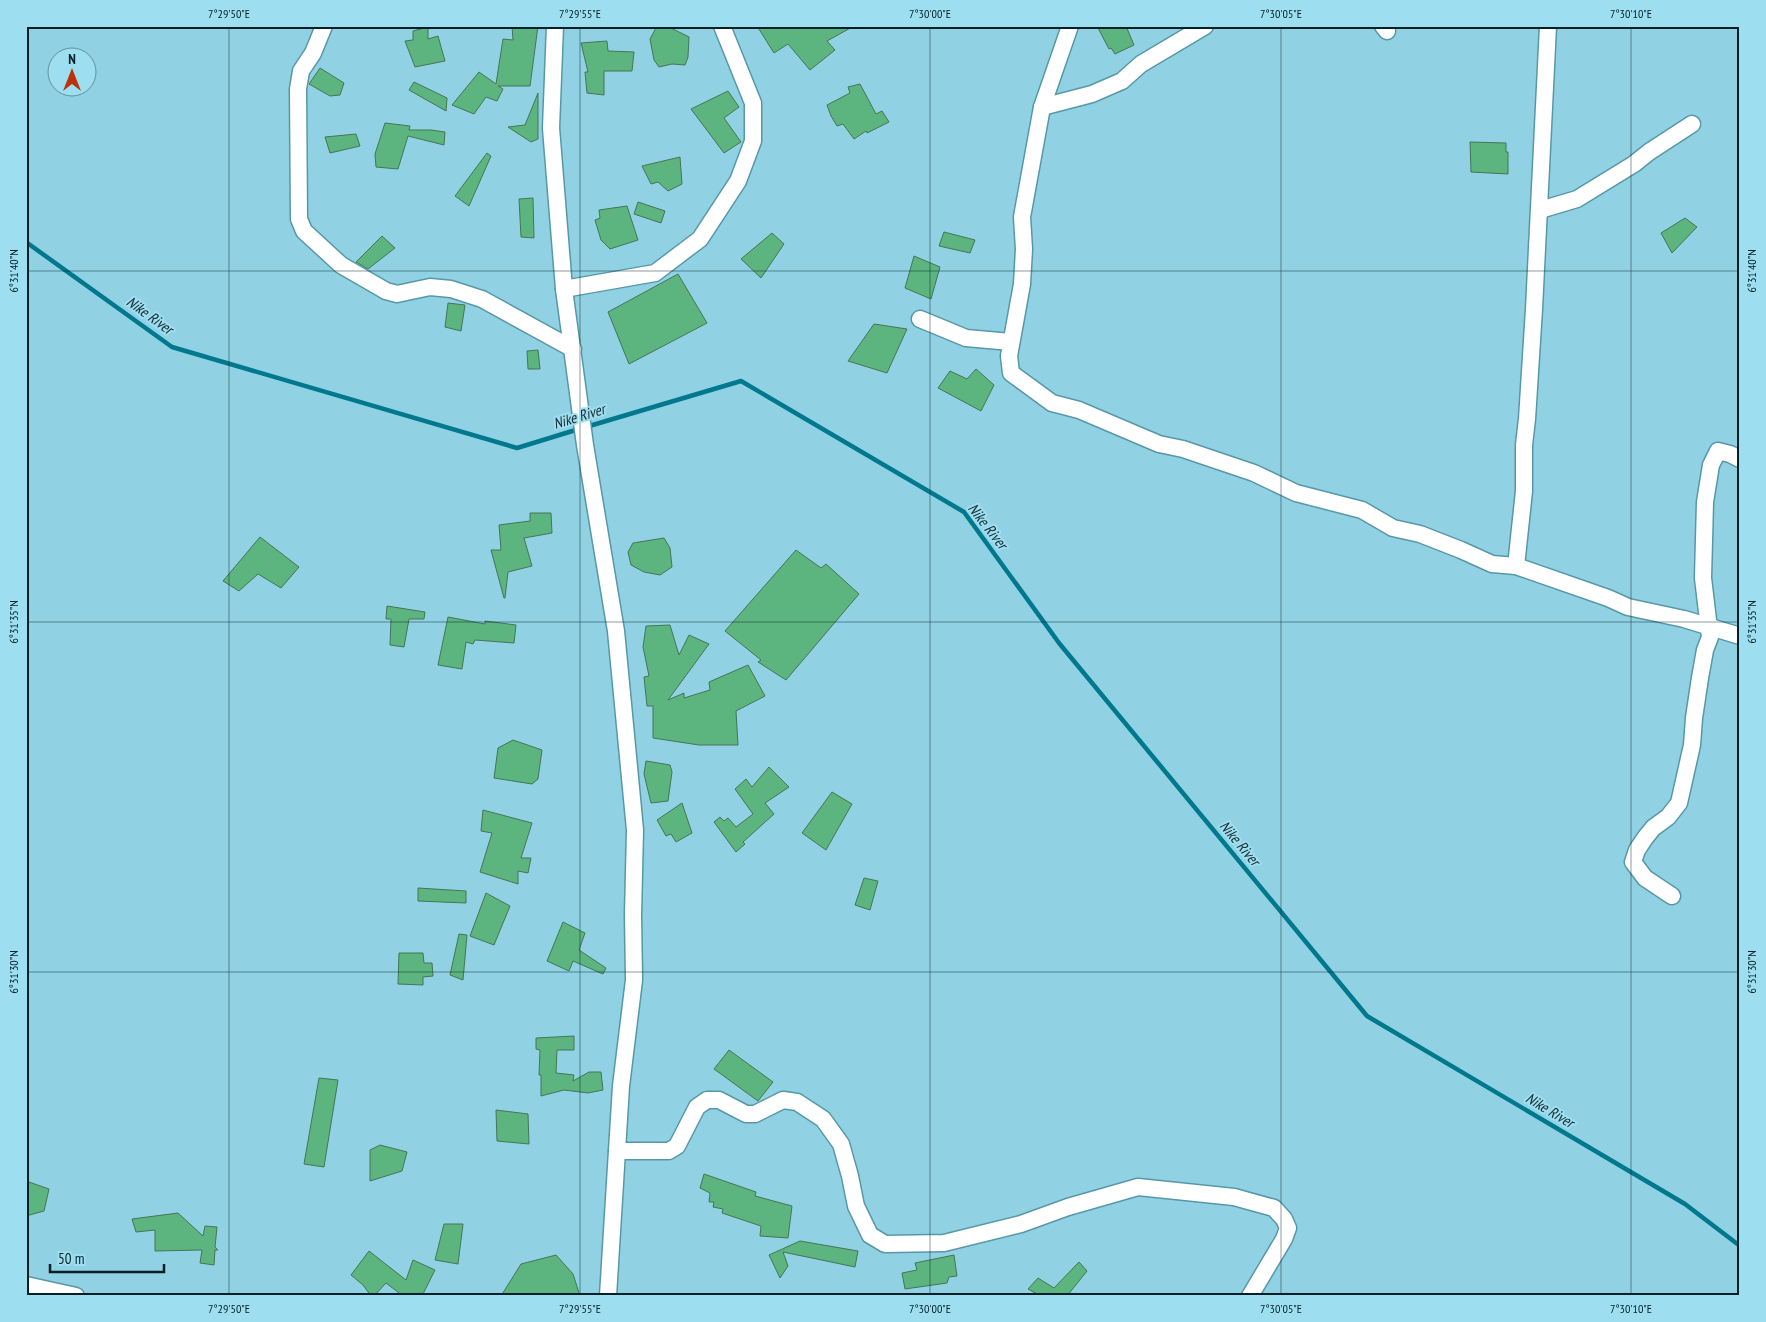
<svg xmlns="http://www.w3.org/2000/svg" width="1766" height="1322" font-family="'PT Sans Narrow',sans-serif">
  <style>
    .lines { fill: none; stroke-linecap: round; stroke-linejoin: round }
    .stream { stroke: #00788d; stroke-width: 4.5 }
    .building { fill: #5cb47e; stroke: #467557 }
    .minor-casing { stroke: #5798a8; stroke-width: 19 }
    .minor { stroke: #fff; stroke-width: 16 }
    .ticks { fill: none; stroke: #042026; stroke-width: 1; stroke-opacity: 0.45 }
    .labels { text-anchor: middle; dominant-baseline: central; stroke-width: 4; stroke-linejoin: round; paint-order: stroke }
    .water-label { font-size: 15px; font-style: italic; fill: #182d33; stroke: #9ddff0 }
    .neatline { fill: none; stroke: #042026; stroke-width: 2 }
    .ticks-label { font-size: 12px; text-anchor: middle; fill: #042026 }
  </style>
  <rect width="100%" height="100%" fill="#90d2e3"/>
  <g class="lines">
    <g class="stream">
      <path d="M26,242L172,347L517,448L579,429"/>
      <path d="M586,427L741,381L964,512L1059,643L1367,1016L1685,1204L1740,1246"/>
    </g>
  </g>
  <g class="building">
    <path d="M512,26H538L530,86H498L503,89L497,101L486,97L474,114L452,105L479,72L496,84L503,39L513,40Z"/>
    <path d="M657,26L669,27L689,37L688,57L685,65L672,64L659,67L654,60L650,39Z"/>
    <path d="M757,26H854L827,41L835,50L810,70L788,44L774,53Z"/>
    <path d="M1097,26H1126L1134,45L1115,54L1111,48L1109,49Z"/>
    <path d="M428,27V39L438,36L445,61L415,67L405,41L413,40V31Z"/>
    <path d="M607,41L608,51L634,52L632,71H604V95L587,93L585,72H588L581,43Z"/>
    <path d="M320,68L344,83L340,95L330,96L309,84Z"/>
    <path d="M414,82L447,98L446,111L409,90Z"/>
    <path d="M860,84L876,114L882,111L889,122L867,133L866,131L854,139L843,124L837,126L831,116L827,105L850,93L848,87Z"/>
    <path d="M728,91L739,107L724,118L741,142L724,153L691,109Z"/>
    <path d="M538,93V139L531,142L508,127L525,125Z"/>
    <path d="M385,123L410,126L409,130H431L445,132L444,145L408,136L398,169L376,167L375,154Z"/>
    <path d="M356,134L360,146L330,153L325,137Z"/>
    <path d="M1470,142L1506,143V152H1508V174L1471,172Z"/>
    <path d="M487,153L491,156L469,206L455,196Z"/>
    <path d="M680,157L682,184L668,191L658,182L651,184L642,166Z"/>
    <path d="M533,198L534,238L521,237L519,199Z"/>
    <path d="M638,202L665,211L661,223L634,214Z"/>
    <path d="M627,206L638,240L610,249L601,240L595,220L600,218L599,210Z"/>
    <path d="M1685,218L1697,227L1672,253L1661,233Z"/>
    <path d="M944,232L975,240L970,253L939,246Z"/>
    <path d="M772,233L784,244L761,278L741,259Z"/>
    <path d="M382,236L395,248L368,269L356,262Z"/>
    <path d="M914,256L940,267L931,299L905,288Z"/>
    <path d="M678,274L707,323L629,364L608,312Z"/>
    <path d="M448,303L465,305L461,331L445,327Z"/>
    <path d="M874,324L907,329L887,373L848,361Z"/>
    <path d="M538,350L540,369H528L527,351Z"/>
    <path d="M976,369L994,385L981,411L938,388L950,371L967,379Z"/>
    <path d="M530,513H551L552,533L524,538L532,566L508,572L505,598H504L491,550H501L499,525L530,521Z"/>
    <path d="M260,537L299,567L281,588L258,574L239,591L223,581Z"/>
    <path d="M664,538L670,548L672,567L660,575L644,572L631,565L628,552L633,543Z"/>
    <path d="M796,550L821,568L826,564L859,594L786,680L758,662L761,660L725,631Z"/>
    <path d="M387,606L425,612L424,619H409L404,647L390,645L391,619H386Z"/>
    <path d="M448,617L485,624V621L516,625L514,643L475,640L473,644L466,642L462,669L438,665Z"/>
    <path d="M670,625L679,655L689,635L709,644L668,700L684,693V698L710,690L709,682L748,665L765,696L736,711L738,745H699L653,738V706H647L644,677L649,676L643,647L646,626Z"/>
    <path d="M513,740L542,750L538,779L532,784L494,778L498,748Z"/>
    <path d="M646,761L670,765L672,772L668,801L651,803L644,774Z"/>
    <path d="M769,767L789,787L765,803L774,814L743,842L745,844L736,852L714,822L720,817L724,821L728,818L736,827L753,814L735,789L746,779L752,787Z"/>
    <path d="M832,792L852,804L826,850L802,833Z"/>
    <path d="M682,803L692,833L676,842L671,834L666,836L657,820Z"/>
    <path d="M483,810L532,823L521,858H531L528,873L518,871V884L480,872L492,833L481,831Z"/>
    <path d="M864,878L878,881L870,910L855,905Z"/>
    <path d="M418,888L466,891V903L418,901Z"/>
    <path d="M486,893L510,906L494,945L470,936Z"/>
    <path d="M563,922L585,933L579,950L606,968L603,974L573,961L569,971L547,961Z"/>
    <path d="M459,934L467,935L463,980L450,975Z"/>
    <path d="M399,953H423L424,963H432L433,976L423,977V985L398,984Z"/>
    <path d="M574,1036V1050H557L556,1073L574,1075L573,1081L589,1072H601L603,1090L588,1093L564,1090L541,1096V1075H539L540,1050L536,1049V1038Z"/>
    <path d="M729,1050L773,1082L758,1101L714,1069Z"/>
    <path d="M319,1078L338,1080L324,1167L304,1164Z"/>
    <path d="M496,1110L528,1114L529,1144L497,1141Z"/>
    <path d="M380,1145L407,1152L402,1171L370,1181V1150Z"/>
    <path d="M704,1174L756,1192L755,1196L792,1206L788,1238L760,1236L761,1226L722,1213L723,1209L713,1207L714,1202H709L710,1193L700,1188Z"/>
    <path d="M26,1181L49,1189L44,1211L26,1216Z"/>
    <path d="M178,1213L203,1236L205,1226L217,1227L215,1247L218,1250H215L214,1265L200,1263L202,1250L155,1251V1230L136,1232L132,1219Z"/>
    <path d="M444,1224H463L458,1264L435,1260Z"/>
    <path d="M800,1241L858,1251L855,1267L783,1252L788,1266L780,1278L769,1255Z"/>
    <path d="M369,1251L406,1280L413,1260L435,1270L422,1296H403L386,1283L374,1296H371L363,1285L351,1275Z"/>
    <path d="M556,1255L573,1274L580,1296H501L521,1264Z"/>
    <path d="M954,1255L957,1276L949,1277L947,1283L905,1289L902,1273L917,1270L915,1263Z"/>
    <path d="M1079,1262L1087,1271L1067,1296H1041L1028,1289L1038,1278L1054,1288Z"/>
  </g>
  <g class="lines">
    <defs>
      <g id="minor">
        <path d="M324,26L313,53L301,71L298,89L299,219L304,231L341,265L386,291L397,294L430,287L451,289L482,299L573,349"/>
        <path d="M555,26L551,128L564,289L585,445L616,631L635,830L633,915L634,980L621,1086L608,1296"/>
        <path d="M1070,26L1042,107L1022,217L1024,249L1022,284L1009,356L1011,373L1052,403L1079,410L1159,444L1183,449L1254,473L1296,493L1362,510L1393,528L1420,534L1461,550L1492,564L1516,566L1608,598L1628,607L1684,619L1740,636"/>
        <path d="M1383,26L1387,31"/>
        <path d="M1042,107L1092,94L1122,81L1141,64L1205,26"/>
        <path d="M1540,210L1577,199L1634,164L1649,152L1692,124"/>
        <path d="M564,289L655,273L700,239L738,181L753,141V103L722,26"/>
        <path d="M920,319L966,338L1011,342"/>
        <path d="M1516,566L1524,491V445L1527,419L1534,309L1548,26"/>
        <path d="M1672,896L1645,878L1633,862L1637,850L1645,838L1653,828L1668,817L1679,803L1692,745L1694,718L1700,678L1705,650L1710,637L1703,578L1705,502L1711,465L1718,451L1730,454L1740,459"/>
        <path d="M617,1151H669L677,1146L697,1107L707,1100H719L746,1114H755L783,1100L797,1102L823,1119L841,1144L850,1176L856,1206L870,1235L885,1244L944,1243L1021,1224L1068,1207L1138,1187L1234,1197L1274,1208L1284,1219L1288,1228L1284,1239L1250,1296"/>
        <path d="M26,1285L76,1296"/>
      </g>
    </defs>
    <use href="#minor" class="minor-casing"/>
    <use href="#minor" class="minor"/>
  </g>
  <path class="ticks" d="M229,26V1296M580,26V1296M930,26V1296M1281,26V1296M1631,26V1296M26,271H1740M26,622H1740M26,972H1740"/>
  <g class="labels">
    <g class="water-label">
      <text transform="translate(150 315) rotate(36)">Nike River</text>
      <text transform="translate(579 416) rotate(-17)">Nike River</text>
      <text transform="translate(988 526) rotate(52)">Nike River</text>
      <text transform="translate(1240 843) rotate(50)">Nike River</text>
      <text transform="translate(1550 1110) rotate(31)">Nike River</text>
    </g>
  </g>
  <rect width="1766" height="1322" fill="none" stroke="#9ddff0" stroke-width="55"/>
  <g transform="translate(72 72)"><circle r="24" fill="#9ddff0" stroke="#60939f"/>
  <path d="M0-4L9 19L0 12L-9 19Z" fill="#bd3309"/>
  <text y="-8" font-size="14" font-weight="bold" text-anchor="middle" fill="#042026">N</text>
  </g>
  <path d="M50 1264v8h114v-8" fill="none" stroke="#042026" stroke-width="2.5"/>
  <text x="58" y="1264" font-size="15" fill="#042026" stroke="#9ddff0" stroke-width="4" paint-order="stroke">50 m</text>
  <rect x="28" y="28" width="1710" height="1266" class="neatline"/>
  <g class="ticks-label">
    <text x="229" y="18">7°29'50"E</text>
    <text x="580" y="18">7°29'55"E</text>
    <text x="930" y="18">7°30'00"E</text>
    <text x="1281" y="18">7°30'05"E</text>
    <text x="1631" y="18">7°30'10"E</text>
    <text transform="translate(14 271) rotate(-90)" y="4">6°31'40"N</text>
    <text transform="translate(1752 271) rotate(-90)" y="4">6°31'40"N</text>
    <text transform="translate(14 622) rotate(-90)" y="4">6°31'35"N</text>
    <text transform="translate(1752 622) rotate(-90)" y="4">6°31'35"N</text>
    <text transform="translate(14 972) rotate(-90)" y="4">6°31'30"N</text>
    <text transform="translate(1752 972) rotate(-90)" y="4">6°31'30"N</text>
    <text x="229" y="1313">7°29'50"E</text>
    <text x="580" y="1313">7°29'55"E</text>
    <text x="930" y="1313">7°30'00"E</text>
    <text x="1281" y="1313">7°30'05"E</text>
    <text x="1631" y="1313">7°30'10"E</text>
  </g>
</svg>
